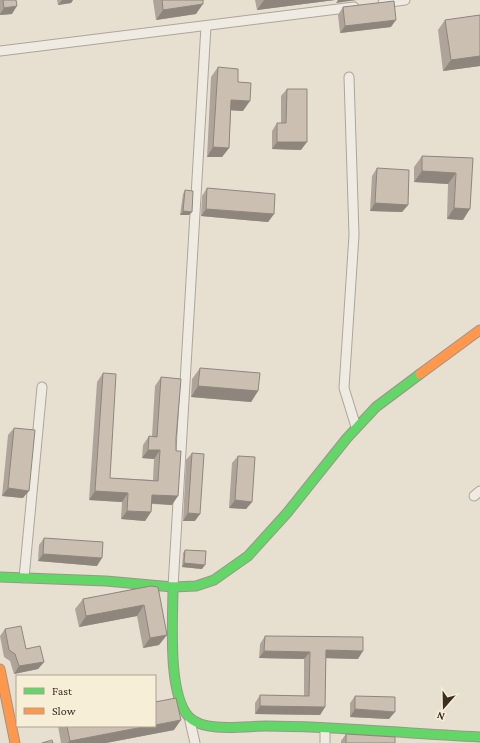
<svg xmlns="http://www.w3.org/2000/svg" width="480" height="743" font-family="'Crimson Pro',serif">
  <style>
    .lines { fill: none; stroke-linecap: round; stroke-linejoin: round }
    .lane-casing { stroke: #ada599; stroke-width: 11 }
    .fast-casing { stroke: #9c958a; stroke-width: 11 }
    .slow-casing { stroke: #9c958a; stroke-width: 11 }
    .lane { stroke: #efebe3; stroke-width: 9 }
    .fast { stroke: #63d668; stroke-width: 9 }
    .slow { stroke: #ff974d; stroke-width: 9 }
    .wall { fill: #afa499 }
    .shaded-wall { fill: #8e867d }
    .building { fill: #cbbfb2; stroke: #8e867d }
  </style>
  <rect width="100%" height="100%" fill="#e7e0d1"/>
  <g class="lines">
    <defs>
      <g id="lane">
        <path d="M383,3L405,0"/>
        <path d="M0,51L354,7"/>
        <path d="M349,77L354,235L344,388L356,427"/>
        <path d="M474,496L480,491"/>
        <path d="M24,578L42,387"/>
        <path d="M173,587L206,26"/>
        <path d="M190,721L195,743"/>
        <path d="M325,743V729"/>
      </g>
      <g id="fast">
        <path d="M0,577L106,581L173,587L196,586L214,580L248,556L287,513L347,438L376,407L420,374"/>
        <path d="M173,587C173,618 167,694 189,717C204,733 246,726 266,726C337,726 409,734 480,737"/>
      </g>
      <g id="slow">
        <path d="M420,374L480,330"/>
        <path d="M0,669L15,743"/>
      </g>
    </defs>
    <use href="#lane" class="lane-casing"/>
    <use href="#fast" class="fast-casing"/>
    <use href="#slow" class="slow-casing"/>
    <use href="#lane" class="lane"/>
    <use href="#fast" class="fast"/>
    <use href="#slow" class="slow"/>
  </g>
  <g class="wall">
    <path d="M0,0H16L12,14L0,15Z"/>
    <path d="M57,0H73L71,3L58,5Z"/>
    <path d="M153,0H204L203,1L196,14L156,20Z"/>
    <path d="M255,0H335L257,10Z"/>
    <path d="M343,7L391,27L340,33L338,15Z"/>
    <path d="M480,15V66L443,71L438,30L445,20Z"/>
    <path d="M218,67L238,82L243,111L231,110L229,148L222,157H207L211,77Z"/>
    <path d="M287,89L301,150L272,149V131L277,123H281V96Z"/>
    <path d="M422,156L473,158L463,220L447,219L448,184L414,182V167Z"/>
    <path d="M377,168L408,205L402,212L370,211L372,176Z"/>
    <path d="M207,188L274,214L268,222L201,216L202,196Z"/>
    <path d="M185,190L189,215H180L183,194Z"/>
    <path d="M200,368L258,391L251,402L191,397L192,379Z"/>
    <path d="M103,373L110,478L153,480L154,459L142,458L143,445L149,436H152L155,386L161,377L172,505L152,504L151,512L145,521L121,519L122,502L89,500L97,382Z"/>
    <path d="M14,428L23,498L2,496L8,435Z"/>
    <path d="M192,453L195,521H183L186,460Z"/>
    <path d="M238,456L252,502L246,509L229,508L232,463Z"/>
    <path d="M44,538L97,566L38,561L39,545Z"/>
    <path d="M185,550L202,569L182,567L183,553Z"/>
    <path d="M151,586L159,645L143,648L137,616L79,627L75,609L83,599Z"/>
    <path d="M5,629L26,649L44,662L38,669L14,674L10,661L4,657L0,636Z"/>
    <path d="M265,636L358,659L326,658L325,707L320,715L255,714V703L260,695L304,696V659L259,658L260,644Z"/>
    <path d="M355,696L389,719L350,717V703Z"/>
    <path d="M58,726H155L174,730L106,743H61Z"/>
    <path d="M346,734L395,743H341V741Z"/>
  </g>
  <g class="shaded-wall">
    <path d="M62,0H73L71,3L58,5Z"/>
    <path d="M264,0H335L257,10Z"/>
    <path d="M338,0H357L336,3Z"/>
    <path d="M203,4L196,14L156,20L163,10Z"/>
    <path d="M17,6L12,14L0,15V14L4,8Z"/>
    <path d="M396,20L391,27L340,33L345,26Z"/>
    <path d="M480,56V66L443,71L451,60Z"/>
    <path d="M231,100L250,101L243,111L225,110Z"/>
    <path d="M277,142H307L301,150L272,149Z"/>
    <path d="M213,147L229,148L222,157H207Z"/>
    <path d="M422,171L456,173L448,184L414,182Z"/>
    <path d="M375,203L408,205L402,212L370,211Z"/>
    <path d="M454,208L470,209L463,220L447,219Z"/>
    <path d="M206,209L274,214L268,222L201,216Z"/>
    <path d="M183,211L192,212L189,215H180Z"/>
    <path d="M198,386L258,391L251,402L191,397Z"/>
    <path d="M148,450H160L154,459L142,458Z"/>
    <path d="M8,488L29,491L23,498L2,496Z"/>
    <path d="M95,491L128,493L122,502L89,500Z"/>
    <path d="M152,495L178,496L172,505L146,503Z"/>
    <path d="M235,500L252,502L246,509L229,508Z"/>
    <path d="M127,511L151,512L145,521L121,519Z"/>
    <path d="M188,513L200,514L195,521H183Z"/>
    <path d="M43,554L102,558L97,566L38,561Z"/>
    <path d="M184,563L205,565L202,569L182,567Z"/>
    <path d="M144,605L137,616L79,627L86,616Z"/>
    <path d="M167,635L159,645L143,648L150,638Z"/>
    <path d="M326,650L363,651L358,659L321,658Z"/>
    <path d="M264,651L310,652L304,659L259,658Z"/>
    <path d="M44,662L38,669L14,674L19,666Z"/>
    <path d="M260,706L325,707L320,715L255,714Z"/>
    <path d="M355,709L395,712L389,719L350,717Z"/>
    <path d="M181,720L174,730L106,743H68L70,741L148,726H155V725Z"/>
  </g>
  <g class="building">
    <path d="M3,0H16L17,6L4,8Z"/>
    <path d="M162,0H203V4L163,10Z"/>
    <path d="M394,1L396,20L345,26L343,7Z"/>
    <path d="M480,15V56L451,60L445,20Z"/>
    <path d="M218,67L238,69V82L251,83L250,101L231,100L229,148L213,147Z"/>
    <path d="M287,89H307V142H277V123H286Z"/>
    <path d="M422,156L473,158L470,209L454,208L456,173L422,171Z"/>
    <path d="M377,168L409,170L408,205L375,203Z"/>
    <path d="M207,188L275,194L274,214L206,209Z"/>
    <path d="M185,190L193,191L192,212L183,211Z"/>
    <path d="M200,368L260,373L258,391L198,386Z"/>
    <path d="M103,373L116,374L110,478L158,481L160,450H148L149,436L157,437L161,377L181,379L176,438V451H181L178,496L152,495L151,512L127,511L128,493L95,491Z"/>
    <path d="M14,428L35,430L29,491L8,488Z"/>
    <path d="M192,453L204,454L200,514L188,513Z"/>
    <path d="M238,456L255,457L252,502L235,500Z"/>
    <path d="M44,538L103,542L102,558L43,554Z"/>
    <path d="M185,550L206,551L205,565L184,563Z"/>
    <path d="M151,586L158,587L167,635L150,638L144,605L86,616L83,599Z"/>
    <path d="M21,626L26,649L40,646L44,662L19,666L15,654L9,650L5,629Z"/>
    <path d="M265,636L363,637V651L326,650L325,707L260,706V695L309,696L310,652L264,651Z"/>
    <path d="M355,696L395,697V712L355,709Z"/>
    <path d="M176,698L181,720L155,725V702Z"/>
    <path d="M67,726H148L70,741Z"/>
    <path d="M346,734L395,737V743H346Z"/>
    <path d="M52,740L53,743H42Z"/>
  </g>
  <rect x="16" y="675" width="140" height="52" fill="#f7eed8" stroke="#ada18e"/>
  <rect x="24" y="688" width="20" height="6" fill="#63d668" stroke="#ada18e"/>
  <text x="52" y="695" font-size="12" fill="#3d2e20">Fast</text>
  <rect x="24" y="708" width="20" height="6" fill="#ff974d" stroke="#ada18e"/>
  <text x="52" y="715" font-size="12" fill="#3d2e20">Slow</text>
  <g transform="translate(444 707) rotate(200)" stroke="#f7eed8" stroke-width="3" paint-order="stroke">
  <path d="M0-3L7 15L0 10L-7 15Z" fill="#3d2e20"/>
  <text y="-6" font-size="11" font-weight="bold" text-anchor="middle" fill="#3d2e20">N</text>
  </g>
</svg>
